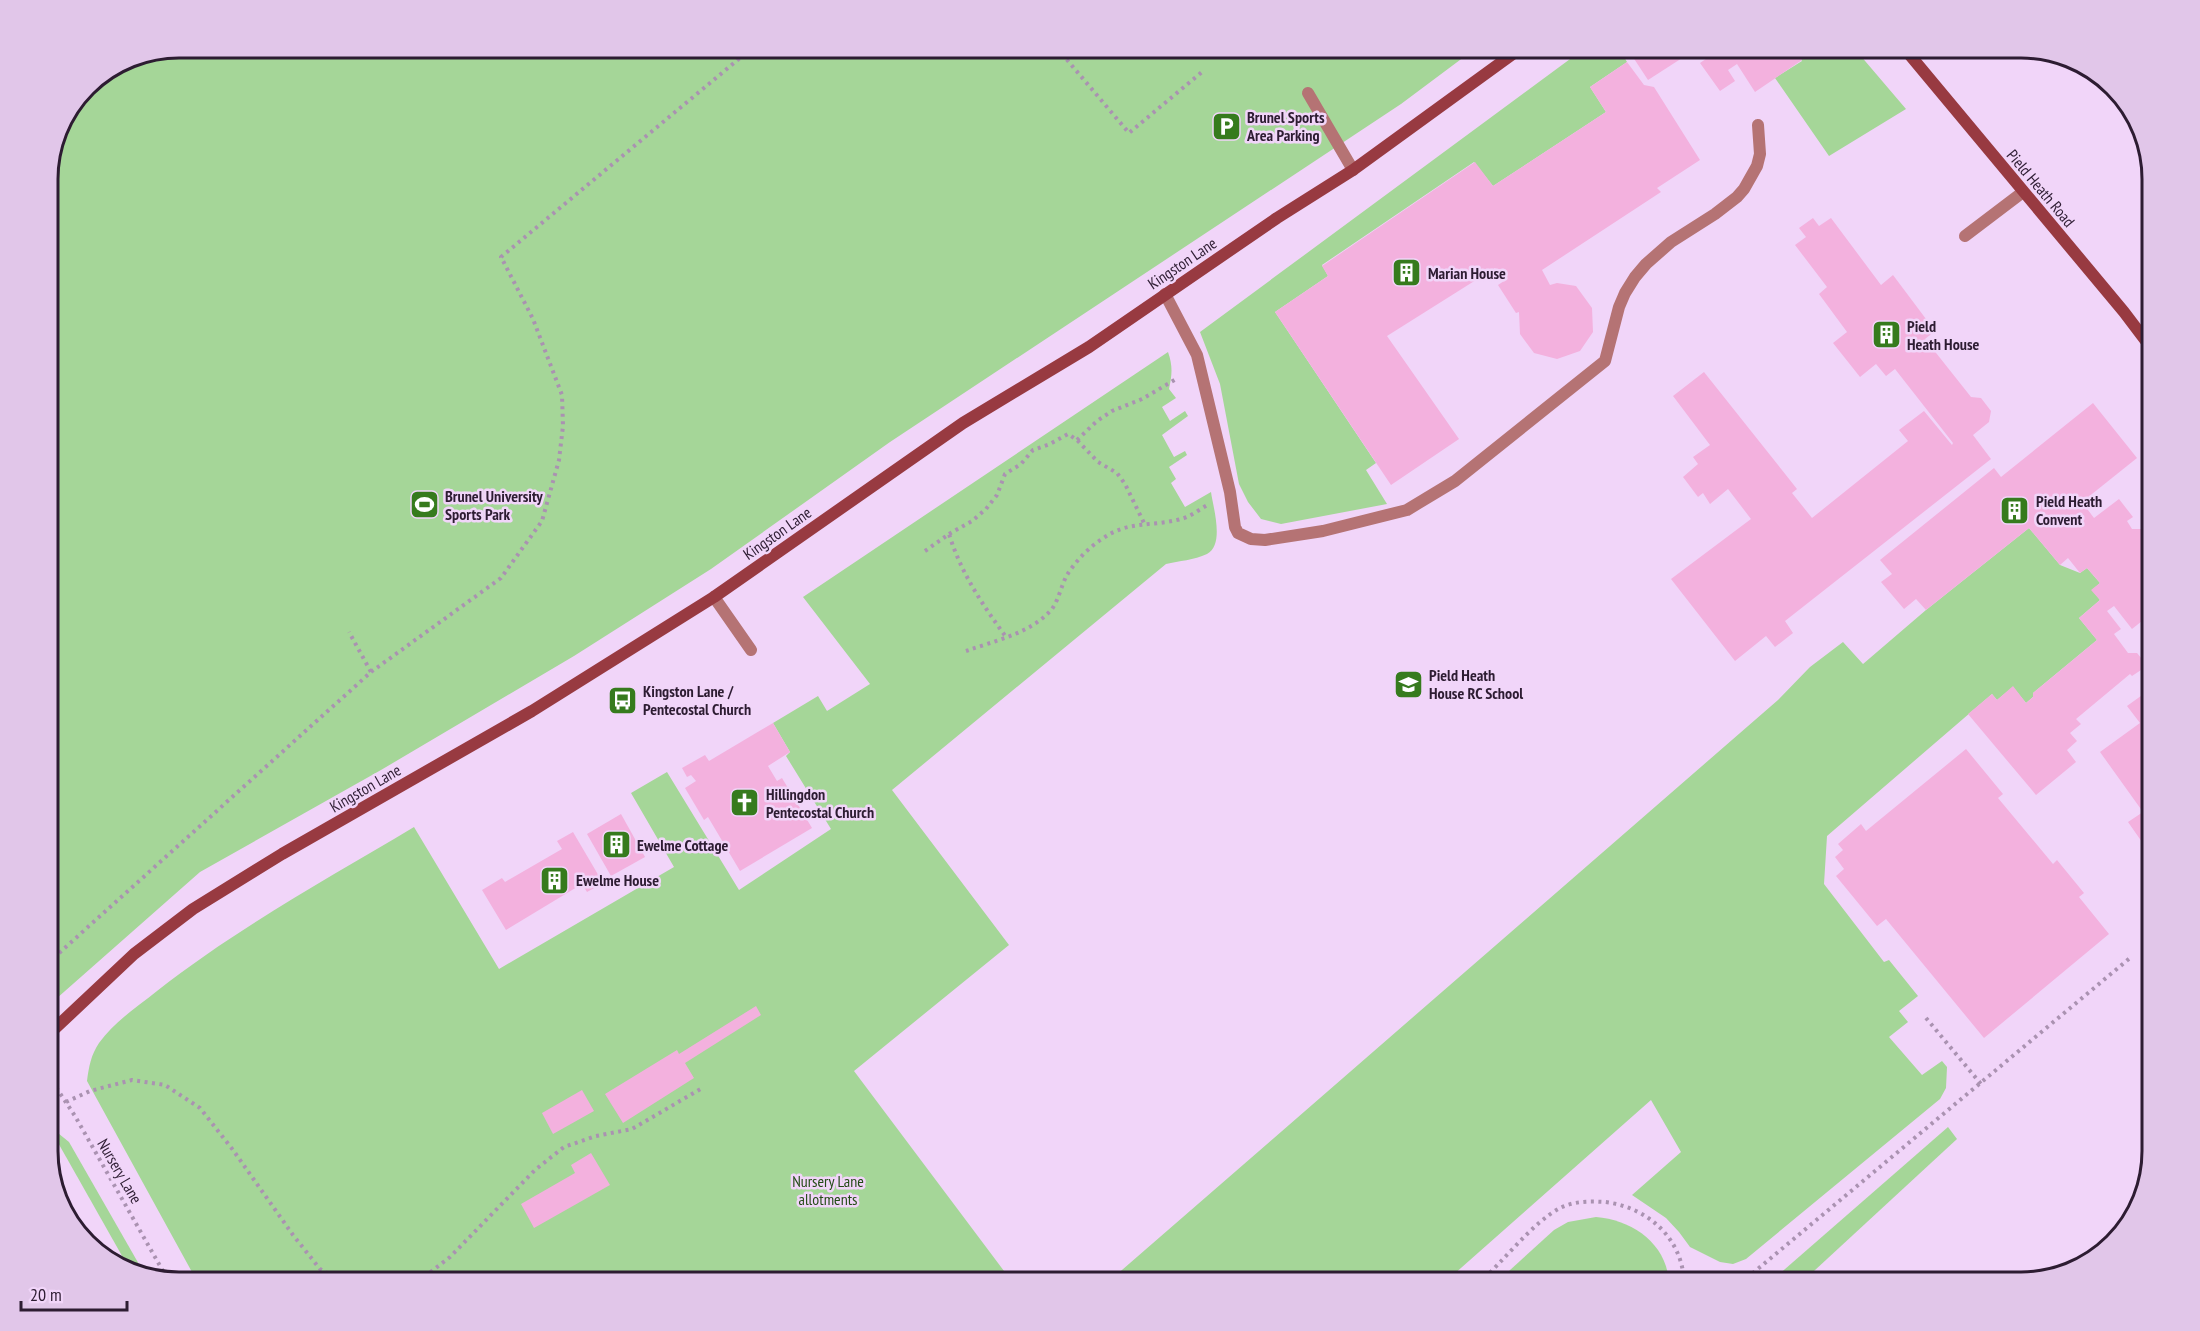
<svg xmlns="http://www.w3.org/2000/svg" width="2200" height="1331" font-family="'PT Sans Narrow',sans-serif">
  <style>
    .green { fill: #a5d698 }
    .building { fill: #f3b1de }
    .lines { fill: none; stroke-linecap: round; stroke-linejoin: round }
    .path { stroke: #aa92b1; stroke-width: 4; stroke-dasharray: 3 4.5; stroke-linecap: butt }
    .lane { stroke: #b57374; stroke-width: 12 }
    .secondary { stroke: #983a41; stroke-width: 12 }
    .labels { text-anchor: middle; dominant-baseline: central; stroke-width: 5; stroke-linejoin: round; paint-order: stroke }
    .poi-label { font-size: 16px; font-weight: bold; fill: #2d1c32; stroke: #f1d5f9; text-anchor: start }
    .street-label { font-size: 16px; fill: #2d1c32; stroke: #f1d5f9 }
    .park-label { font-size: 16px; fill: #234b16; stroke: #f1d5f9 }
    .rim { fill: none; stroke: #2d1c32; stroke-width: 3 }
  </style>
  <rect width="100%" height="100%" fill="#f1d5f9"/>
  <g class="green">
    <path d="M180,48H1476L1401,104L890,442L711,569L574,656L381,770L200,872L48,1006V172L58,129L87,86L130,58Z"/>
    <path d="M1585,48H1619L1627,62L1590,87L1606,112L1493,186L1474,162L1322,265L1328,276L1275,312L1376,463L1366,470L1387,504L1281,524L1261,519L1248,502L1239,484L1220,384L1200,332Z"/>
    <path d="M1794,48H1854L1906,109L1829,156L1775,78L1802,61Z"/>
    <path d="M1168,352C1173,366 1172,375 1169,389L1176,398L1162,407L1170,421L1185,411L1188,416L1162,435L1174,457L1185,451L1187,455L1169,467L1176,479L1171,483L1185,507L1211,492C1213,507 1225,545 1207,554C1194,560 1179,561 1166,564L892,790L1009,945L854,1071L1013,1283H198L87,1081C89,1066 91,1055 99,1043C114,1022 137,1007 157,991C237,928 327,879 414,827L499,969L674,867L631,793L667,772L739,890L831,829L786,756L790,752L773,723L818,696L827,711L870,684L803,597Z"/>
    <path d="M2029,528L2060,565L2080,573L2087,568L2100,583L2092,590L2100,600L2079,618L2097,640L2033,693V697L2026,703L2013,687L1997,700L1992,694L1827,836L1824,884L1884,962L1889,960L1918,996L1899,1011L1908,1022L1889,1037L1922,1075L1942,1061L1947,1067L1946,1088L1940,1099L1746,1259L1733,1264L1720,1262L1690,1247L1679,1232L1666,1218L1632,1195L1681,1152L1651,1100L1444,1283H1107L1778,700L1810,667L1843,642L1863,664L1926,610Z"/>
    <path d="M48,1125L69,1142L144,1273L130,1270Z"/>
    <path d="M1948,1127L1957,1139L1801,1283H1769Z"/>
    <path d="M1596,1217C1633,1220 1667,1244 1669,1283H1500L1498,1281L1554,1230L1568,1222Z"/>
  </g>
  <g class="building">
    <path d="M1627,48H1691L1693,51L1648,80Z"/>
    <path d="M1722,48H1794L1802,60L1755,92L1737,64L1728,70L1735,81L1720,91L1700,63Z"/>
    <path d="M1627,62L1644,85L1654,87L1700,160L1657,188L1661,192L1542,270L1550,285L1557,283L1576,286L1592,308L1593,332L1580,351L1557,359L1534,353L1520,334L1519,312L1516,313L1498,285L1504,281L1495,268L1387,336L1459,439L1391,485L1275,312L1328,276L1322,266L1475,162L1493,186L1606,112L1590,87Z"/>
    <path d="M1813,218L1819,226L1831,218L1881,285L1893,275L1935,331L1925,339L1971,397L1981,398L1991,411L1989,422L1973,435L1991,459L1785,621L1793,633L1775,647L1766,636L1735,661L1671,579L1751,519L1728,489L1710,504L1703,493L1698,497L1683,477L1698,464L1693,457L1710,445L1673,396L1704,372L1797,489L1792,493L1812,518L1908,441L1899,430L1924,411L1952,445L1953,443L1895,369L1886,376L1876,364L1860,377L1833,343L1847,332L1819,294L1827,287L1795,245L1806,237L1799,228Z"/>
    <path d="M2093,403L2137,458L2082,502L2094,518L2119,499L2133,517L2127,521L2132,529H2141L2149,540L2146,546L2152,554V613L2132,629L2114,606L2107,611L2121,629L2114,634L2128,653H2137L2142,659L2141,670L2132,676L2130,674L2076,719L2081,724L2070,733L2077,741L2067,750L2076,762L2036,795L1968,714L1992,694L1997,700L2013,686L2026,703L2033,697V693L2097,640L2079,618L2100,600L2091,590L2100,583L2087,568L2080,573L2068,558L2060,565L2029,528L1926,610L1916,599L1904,609L1881,582L1892,574L1880,560L1994,468L2001,477Z"/>
    <path d="M2152,688V835L2142,842L2128,822L2143,812L2100,752L2140,723L2127,706Z"/>
    <path d="M773,723L790,752L768,766L777,781L782,778L812,828L740,871L708,817L704,820L685,788L696,781L691,775L687,777L682,768L705,755L709,761Z"/>
    <path d="M1966,749L2003,794L1998,798L2053,864L2057,860L2084,893L2079,897L2109,934L1984,1038L1886,919L1877,926L1836,876L1844,869L1835,857L1843,850L1838,844L1861,824L1866,831Z"/>
    <path d="M621,814L645,857L611,876L587,834Z"/>
    <path d="M573,832L603,883L587,892L582,884L506,930L482,890L502,878L505,882L562,849L557,841Z"/>
    <path d="M756,1006L761,1015L685,1063L694,1078L623,1123L605,1094L677,1050L679,1054Z"/>
    <path d="M582,1090L594,1111L553,1134L542,1113Z"/>
    <path d="M591,1153L610,1185L534,1228L521,1204L575,1173L571,1165Z"/>
  </g>
  <g class="lines">
    <g class="path">
      <path d="M1057,48L1129,133L1202,72"/>
      <path d="M1077,440L1097,421L1112,411L1142,399L1178,378"/>
      <path d="M949,534L972,521L986,509L997,495L1005,474L1021,464L1033,450L1050,444L1068,434L1077,440L1098,462L1117,473L1125,484L1144,523"/>
      <path d="M925,551L949,534C961,573 982,604 1006,637"/>
      <path d="M966,651C994,641 1032,633 1052,609C1059,599 1061,586 1067,575C1075,562 1089,547 1102,539C1128,520 1152,527 1181,519C1190,517 1200,509 1209,504"/>
      <path d="M371,672L501,578L542,521L559,460L563,426L562,395L533,319L501,257L752,48"/>
      <path d="M48,963L371,672L349,632"/>
      <path d="M1926,1018L1981,1084"/>
      <path d="M48,1075L75,1116L168,1280"/>
      <path d="M66,1102L90,1091L132,1080L165,1085L200,1108L233,1150L293,1235L320,1269L345,1283"/>
      <path d="M411,1283L419,1281L450,1257L535,1170L564,1147L596,1136L632,1129L704,1087"/>
      <path d="M1479,1283C1503,1262 1533,1222 1560,1208C1574,1201 1590,1201 1605,1202C1647,1207 1683,1238 1684,1283"/>
      <path d="M1741,1283L2130,958"/>
    </g>
    <g class="lane">
      <path d="M1308,93L1353,170"/>
      <path d="M1965,236L2023,192"/>
      <path d="M1165,294L1197,355L1230,492L1235,527L1238,533L1251,539L1265,540L1323,531L1407,510L1455,481L1605,361L1619,307L1625,293L1635,277L1646,264L1671,242L1715,214L1737,197L1744,189L1757,166L1760,154L1758,125"/>
      <path d="M714,597L751,650"/>
      <path d="M2148,943L2152,941"/>
      <path d="M2147,993L2152,986"/>
    </g>
    <g class="secondary">
      <path d="M1904,48L2124,312L2152,349"/>
      <path d="M48,1035L134,954L193,909L282,854L532,711L714,597L963,423L1089,347L1277,218L1353,170L1521,48"/>
    </g>
  </g>
  <defs>
    <symbol id="parking-square" viewBox="-11 -11 22 22"><rect x="-9" y="-9" width="18" height="18" rx="4" fill="#367b1d" stroke="#f1d5f9"/><path d="M-3.5-5.5H1a3.5 3.5 0 0 1 0 7H-1V5.5H-3.5ZM-1-3.4V-.6H.8a1.4 1.4 0 0 0 0-2.8Z" fill="#fff"/></symbol>
    <symbol id="building-square" viewBox="-11 -11 22 22"><rect x="-9" y="-9" width="18" height="18" rx="4" fill="#367b1d" stroke="#f1d5f9"/><path d="M-4-6H4V6H1V3H-1V6H-4ZM-2.5-4.3h1.7v1.8h-1.7ZM.8-4.3h1.7v1.8H.8ZM-2.5-1h1.7V.8h-1.7ZM.8-1h1.7V.8H.8Z" fill="#fff"/></symbol>
    <symbol id="stadium-square" viewBox="-11 -11 22 22"><rect x="-9" y="-9" width="18" height="18" rx="4" fill="#367b1d" stroke="#f1d5f9"/><path d="M0-5a6.5 5 0 1 0 0 10a6.5 5 0 1 0 0-10ZM-3.5-1.8h7v3.6h-7Z" fill="#fff"/></symbol>
    <symbol id="school-square" viewBox="-11 -11 22 22"><rect x="-9" y="-9" width="18" height="18" rx="4" fill="#367b1d" stroke="#f1d5f9"/><path d="M0-5L7-2L0 1L-7-2ZM-4 1L0 2.5L4 1V4Q0 6-4 4Z" fill="#fff"/></symbol>
    <symbol id="bus-square" viewBox="-11 -11 22 22"><rect x="-9" y="-9" width="18" height="18" rx="4" fill="#367b1d" stroke="#f1d5f9"/><path d="M-5-6H5V4H4V6H2V4H-2V6H-4V4H-5ZM-3.5-4V0h7V-4ZM-3.5 1.2v1.5H-2V1.2ZM2 1.2v1.5H3.5V1.2Z" fill="#fff"/></symbol>
    <symbol id="church-square" viewBox="-11 -11 22 22"><rect x="-9" y="-9" width="18" height="18" rx="4" fill="#367b1d" stroke="#f1d5f9"/><path d="M-1.2-6h2.4v3.5h3.3v2.4h-3.3V6h-2.4V-.1h-3.3v-2.4h3.3Z" fill="#fff"/></symbol>
  </defs>
  <g fill-rule="evenodd">
    <use href="#parking-square" x="1210" y="110" width="33" height="33"/>
    <use href="#building-square" x="1390" y="256" width="33" height="33"/>
    <use href="#building-square" x="1870" y="318" width="33" height="33"/>
    <use href="#stadium-square" x="408" y="488" width="33" height="33"/>
    <use href="#building-square" x="1998" y="494" width="33" height="33"/>
    <use href="#school-square" x="1392" y="668" width="33" height="33"/>
    <use href="#bus-square" x="606" y="684" width="33" height="33"/>
    <use href="#church-square" x="728" y="786" width="33" height="33"/>
    <use href="#building-square" x="600" y="828" width="33" height="33"/>
    <use href="#building-square" x="538" y="864" width="33" height="33"/>
  </g>
  <g class="labels">
    <g class="poi-label">
      <text x="1247" y="117">Brunel Sports<tspan x="1247" dy="18">Area Parking</tspan></text>
      <text x="1428" y="273">Marian House</text>
      <text x="1907" y="326">Pield<tspan x="1907" dy="18">Heath House</tspan></text>
      <text x="445" y="496">Brunel University<tspan x="445" dy="18">Sports Park</tspan></text>
      <text x="2036" y="501">Pield Heath<tspan x="2036" dy="18">Convent</tspan></text>
      <text x="1429" y="675">Pield Heath<tspan x="1429" dy="18">House RC School</tspan></text>
      <text x="643" y="691">Kingston Lane /<tspan x="643" dy="18">Pentecostal Church</tspan></text>
      <text x="766" y="794">Hillingdon<tspan x="766" dy="18">Pentecostal Church</tspan></text>
      <text x="637" y="845">Ewelme Cottage</text>
      <text x="576" y="880">Ewelme House</text>
    </g>
    <g class="street-label">
      <text transform="translate(2041 188) rotate(50)">Pield Heath Road</text>
      <text transform="translate(1182 263) rotate(-34)">Kingston Lane</text>
      <text transform="translate(777 533) rotate(-35)">Kingston Lane</text>
      <text transform="translate(365 788) rotate(-30)">Kingston Lane</text>
      <text transform="translate(120 1171) rotate(60)">Nursery Lane</text>
    </g>
    <g class="park-label">
      <text x="828" y="1181">Nursery Lane<tspan x="828" dy="18">allotments</tspan></text>
    </g>
  </g>
  <path d="M0 0H2200V1331H0ZM179 58H2021A121 121 0 0 1 2142 179V1151A121 121 0 0 1 2021 1272H179A121 121 0 0 1 58 1151V179A121 121 0 0 1 179 58Z" fill="#e1c6e9" fill-rule="evenodd"/>
  <path class="rim" d="M179 58H2021A121 121 0 0 1 2142 179V1151A121 121 0 0 1 2021 1272H179A121 121 0 0 1 58 1151V179A121 121 0 0 1 179 58Z"/>
  <path d="M21 1301v9h106v-9" fill="none" stroke="#2d1c32" stroke-width="3"/>
  <text x="30" y="1301" font-size="18" fill="#2d1c32" stroke="#f1d5f9" stroke-width="4.5" paint-order="stroke">20 m</text>
</svg>
